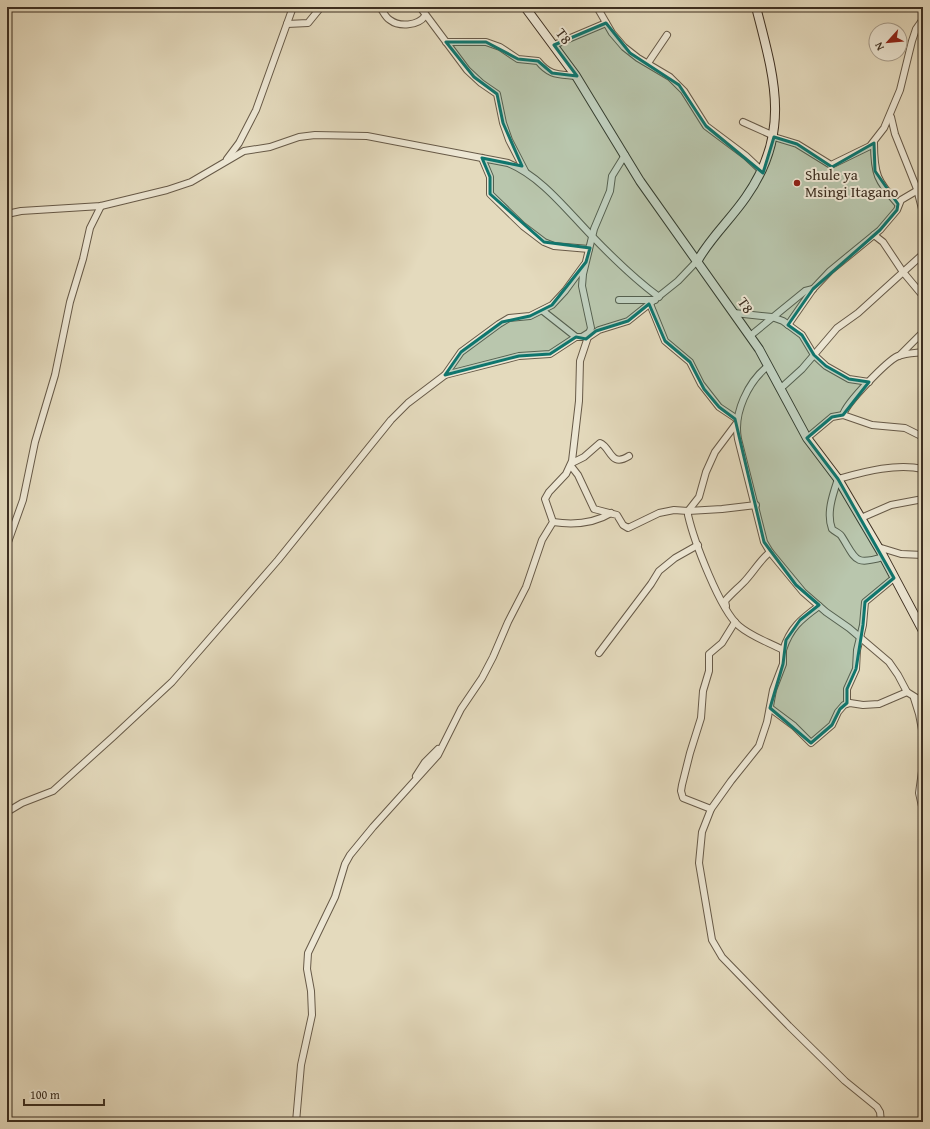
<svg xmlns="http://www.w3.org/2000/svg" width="930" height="1129" font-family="'Gentium Book Plus',serif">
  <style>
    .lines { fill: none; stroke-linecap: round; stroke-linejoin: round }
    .street-casing { stroke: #675a48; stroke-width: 8 }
    .secondary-casing { stroke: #3d2f21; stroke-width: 10 }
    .street { stroke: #ede7d4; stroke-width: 6 }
    .secondary { stroke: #ede7d4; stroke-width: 8 }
    .marked { fill: #0f766e; fill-opacity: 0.2; stroke: #0f766e; stroke-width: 3; stroke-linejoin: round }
    .poi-dot { fill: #8f2418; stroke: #ede7d4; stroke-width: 1.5 }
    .labels { text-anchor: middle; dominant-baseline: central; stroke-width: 4; stroke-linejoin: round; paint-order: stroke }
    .street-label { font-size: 15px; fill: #3d2f21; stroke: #ede7d4 }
    .poi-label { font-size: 15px; fill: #3d2f21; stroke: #ede7d4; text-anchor: start }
  </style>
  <rect width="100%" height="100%" fill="#e4dabd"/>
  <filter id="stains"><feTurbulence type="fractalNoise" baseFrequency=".005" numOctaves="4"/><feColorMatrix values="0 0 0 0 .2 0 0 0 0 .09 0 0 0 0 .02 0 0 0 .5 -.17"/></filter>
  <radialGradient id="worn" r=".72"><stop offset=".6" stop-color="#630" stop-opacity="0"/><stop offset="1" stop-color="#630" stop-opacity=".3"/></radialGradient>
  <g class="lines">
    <defs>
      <g id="street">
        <path d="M380,7C383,11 385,17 390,20C399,27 418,26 425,16"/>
        <path d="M420,7L467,70L481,83L497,94L503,123L509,140L525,171"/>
        <path d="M597,7L612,33L624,47L638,58L670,77L684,91L706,126L746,156L762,171"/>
        <path d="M287,24L308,23L321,7"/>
        <path d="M446,42H486L500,47L518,59L538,61C550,76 558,74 576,76"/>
        <path d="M554,45L606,23"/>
        <path d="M648,63L667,35"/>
        <path d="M891,117L895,134L917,189L923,213"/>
        <path d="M743,122L774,136"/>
        <path d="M774,137L797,144L831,165L870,146L884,128L900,90L912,41L916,29L923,19"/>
        <path d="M874,143C874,174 877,181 898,204"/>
        <path d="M482,158L490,177V194L523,226L544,242L554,246L589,249"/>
        <path d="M227,159L239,143L256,110L293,7"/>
        <path d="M7,214L21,211L101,206L167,190L191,182L244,151L270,147L299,137L315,135L367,136L508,163C540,176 565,208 589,233C611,256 633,278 659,297"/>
        <path d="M874,235L883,242L903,272L923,296"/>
        <path d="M619,300H655"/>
        <path d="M650,304L665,341L690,362L701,384L719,407L737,419"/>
        <path d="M543,311L576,337H582L590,332"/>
        <path d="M734,313L772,317L783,321L802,335L814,355L826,366L849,379L869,382"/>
        <path d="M788,325L813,289L830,271L880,230L897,210L901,200L923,187"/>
        <path d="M590,336L599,330L628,321L678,281L698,260"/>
        <path d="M750,336L805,291L813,289"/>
        <path d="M899,356L923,332"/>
        <path d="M768,366C748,382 733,413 738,439L764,542L770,552L803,592L826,612L849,628L889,662L898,675L907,692L923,702"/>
        <path d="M445,375L519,356L550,354L576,337"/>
        <path d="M780,389L802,369L837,328L858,313L923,254"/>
        <path d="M843,415C846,403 887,361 898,356C906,353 915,353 923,352"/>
        <path d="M736,424L715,452L706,472L699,497L688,511V515C694,541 720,610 739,626C752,637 768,642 783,650V664L773,690L767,722L759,746L731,781L711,809L702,832L699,863L712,940L722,957L789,1026L845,1081L877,1107L880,1112L881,1122"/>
        <path d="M807,438L832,417L843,415L872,425L905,428L923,437"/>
        <path d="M572,463L584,457L600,443C611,447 610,468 629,456"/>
        <path d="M571,466L578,475L594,509L617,515L623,525L628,528L659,513L674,510L688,511L722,509L756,505"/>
        <path d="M861,518L891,505L923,499"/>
        <path d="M553,522C573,525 593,524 611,513"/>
        <path d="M7,545L23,500L35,442L55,375L70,302L83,259L90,228L101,206"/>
        <path d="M878,547L901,554L923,555"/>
        <path d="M883,557C854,566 856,559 842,537C840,533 835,532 832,529C826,513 833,494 838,479C864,472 895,463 923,469"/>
        <path d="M726,606L725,601C731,594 737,589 743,583C753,573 759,561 770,552"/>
        <path d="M783,650C790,628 801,619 819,606"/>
        <path d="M599,653L651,584L659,571L675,558L698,545"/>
        <path d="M914,698L919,714L923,735"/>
        <path d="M847,703V689L856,669L857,650L863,625L865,602L894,578"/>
        <path d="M770,708L794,726L811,743L832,725L838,712L844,705L850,703L863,705L879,704L907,692"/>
        <path d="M923,764L919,793L923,811"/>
        <path d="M416,776L425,762L438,749"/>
        <path d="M711,809L683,798L681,791L682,785L690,753L701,718L703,691L709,671V654L722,643L735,622"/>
        <path d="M7,812L22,803L53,791L114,736L172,682L278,560L391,420L408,403L445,375L461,352L499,324L509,318L530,316L552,305L565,291L584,265"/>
        <path d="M296,1122L301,1065L312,1015L311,991L307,969L308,953L335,897L345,864L350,855L373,827L438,755L461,709L482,678L493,657L508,622L526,587L542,540L553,522L545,499L549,492L566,474L572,461L579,401L580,361L591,328L582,286L583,274L594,229L610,191L612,176L625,155"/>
      </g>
      <g id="secondary">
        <path d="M525,7L576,76L640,181L759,349L807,438L838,479L881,552L923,631"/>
        <path d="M698,260C711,237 731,219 746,197C792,132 774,77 756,7"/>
      </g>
    </defs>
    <use href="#street" class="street-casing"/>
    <use href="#secondary" class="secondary-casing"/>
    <use href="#street" class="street"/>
    <use href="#secondary" class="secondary"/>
  </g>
  <path class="marked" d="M606,23L630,53L679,85L706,126L763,173L774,137L797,144L832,167L874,143L875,171L898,204L897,210L880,230L813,289L788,325L802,335L814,355L826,366L849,379L869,382L843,415L832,417L807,438L838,479L894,578L865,602L863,625L856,669L847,689V703L840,709L832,725L811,743L770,708L783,664L786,640L800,620L819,605L796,585L764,542L735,419L719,407L704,389L690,362L665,341L649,304L628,321L596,331L586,339L576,337L550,354L519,356L445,375L461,352L502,322L530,316L552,305L586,262L590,248L544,242L490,194V177L482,158L522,166L503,123L497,94L474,77L446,42H486L518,59L538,61L552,73L577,76L554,45Z"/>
  <circle class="poi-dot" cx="797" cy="183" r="4"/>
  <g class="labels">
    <g class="street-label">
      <text transform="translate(564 36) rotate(53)">T8</text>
      <text transform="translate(746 305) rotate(55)">T8</text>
    </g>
    <g class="poi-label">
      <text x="805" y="174">Shule ya<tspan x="805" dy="17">Msingi Itagano</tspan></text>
    </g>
  </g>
  <rect width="930" height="1129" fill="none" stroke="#e4dabd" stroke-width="24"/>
  <rect x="8" y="8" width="914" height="1113" fill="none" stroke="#3d2f21" stroke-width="2"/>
  <rect x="12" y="12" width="906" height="1105" fill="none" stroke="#3d2f21"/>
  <g transform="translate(888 42) rotate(243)"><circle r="19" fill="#ede7d4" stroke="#a79d8c"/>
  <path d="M0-3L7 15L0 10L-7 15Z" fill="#8f2418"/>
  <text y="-6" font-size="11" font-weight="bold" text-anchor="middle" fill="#3d2f21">N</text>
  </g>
  <path d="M24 1099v6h80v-6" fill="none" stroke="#3d2f21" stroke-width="2"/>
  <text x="30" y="1099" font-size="12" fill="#3d2f21" stroke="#ede7d4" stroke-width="3" paint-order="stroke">100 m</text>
  <rect width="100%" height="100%" filter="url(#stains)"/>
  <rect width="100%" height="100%" fill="url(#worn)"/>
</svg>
